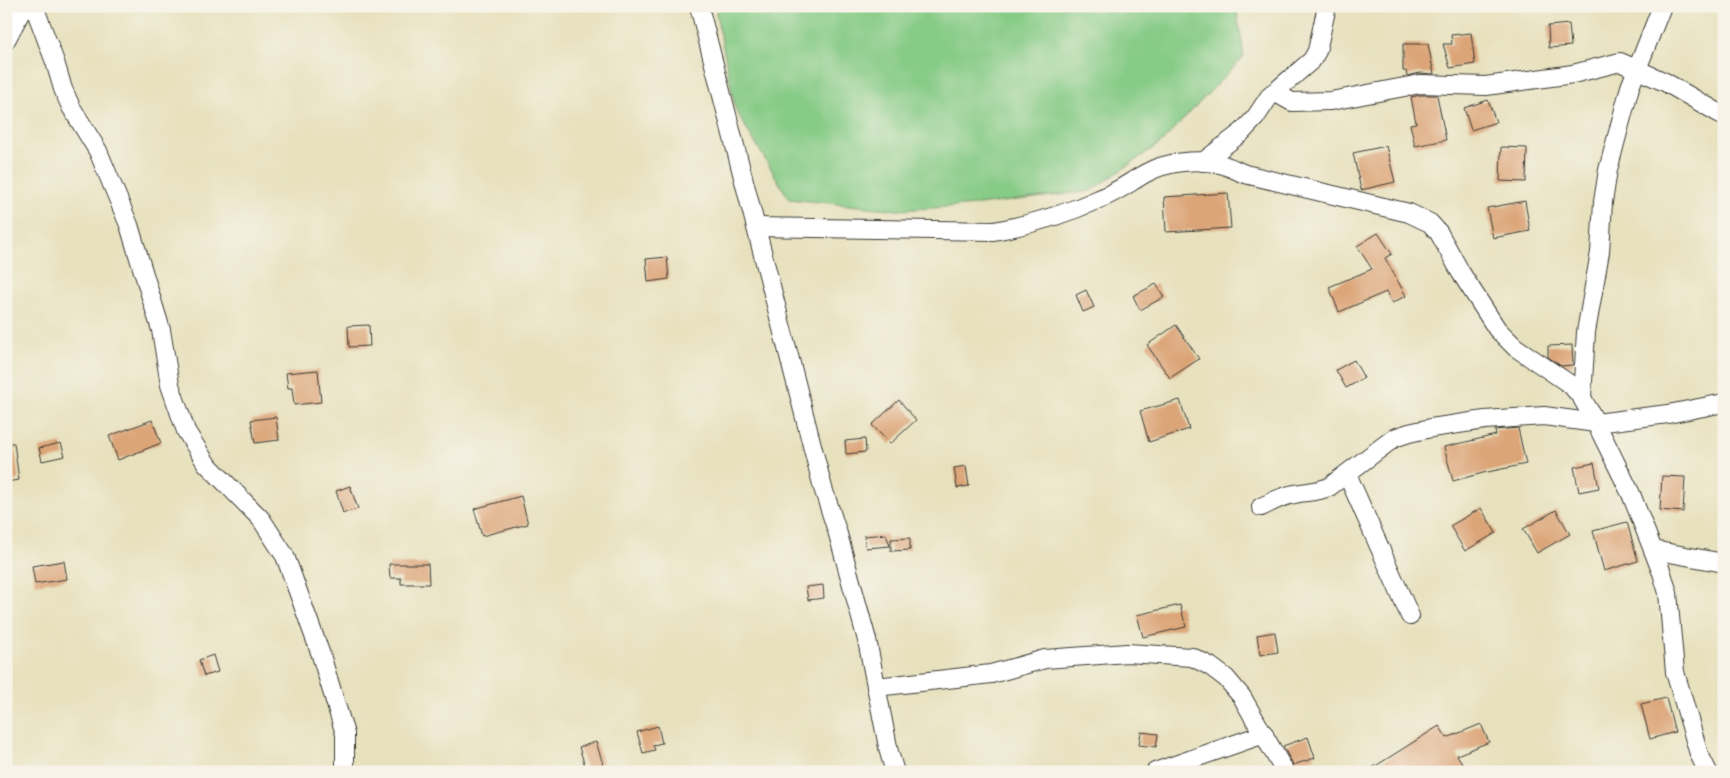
<svg xmlns="http://www.w3.org/2000/svg" width="1730" height="778" font-family="'Libre Caslon Text',serif">
  <style>
    .green { fill: #86cb86; stroke: #517451 }
    .building { fill: #dca578 }
    .lines { fill: none; stroke-linecap: round; stroke-linejoin: round }
    .minor-casing { stroke: #3a3a34; stroke-width: 20 }
    .minor { stroke: #fff; stroke-width: 18 }
  </style>
  <rect width="100%" height="100%" fill="#f7f3e8"/>
  <filter id="ink" filterUnits="userSpaceOnUse"><feTurbulence type="fractalNoise" baseFrequency=".02" numOctaves="2"/><feDisplacementMap in="SourceGraphic" scale="10" xChannelSelector="R" yChannelSelector="G"/><feConvolveMatrix kernelMatrix="1 2 1 2 8 2 1 2 1" color-interpolation-filters="sRGB"/></filter>
  <filter id="wash" filterUnits="userSpaceOnUse"><feTurbulence type="fractalNoise" baseFrequency=".0096" numOctaves="4" result="noise"/><feDisplacementMap in="SourceGraphic" scale="20" xChannelSelector="R" yChannelSelector="G"/><feGaussianBlur stdDeviation="1.12" result="paint"/><feColorMatrix in="noise" values="0 0 0 0 0 0 0 0 0 0 0 0 0 0 0 0 0 1.4 0 .05"/><feComposite in="paint" operator="in"/></filter>
  <g filter="url(#wash)">
    <rect width="100%" height="100%" fill="#e7e1be"/>
    <path class="green" d="M722,6H1236L1244,56L1162,142L1091,191L979,205L898,210L789,199L736,111L716,13Z"/>
    <g id="blocks">
      <g class="building">
        <path d="M1569,24L1571,46L1549,48L1548,26Z"/>
        <path d="M1471,33L1475,64L1450,68L1443,44H1452L1451,35Z"/>
        <path d="M1403,44H1428L1434,74L1420,73L1407,76L1406,71H1403Z"/>
        <path d="M1421,95H1437L1446,140L1415,146L1410,124L1416,123L1411,97Z"/>
        <path d="M1488,100L1496,122L1471,130L1464,108Z"/>
        <path d="M1386,146L1395,182L1361,190L1353,153Z"/>
        <path d="M1501,147L1527,148L1526,182L1500,181Z"/>
        <path d="M1228,193L1231,228L1166,232L1164,197Z"/>
        <path d="M1525,201L1530,231L1493,238L1487,208Z"/>
        <path d="M1378,233L1392,254L1385,258L1406,296L1392,303L1386,292L1339,312L1329,287L1372,269L1357,246Z"/>
        <path d="M667,257L669,279L648,282L646,259Z"/>
        <path d="M1156,284L1164,297L1140,310L1133,296Z"/>
        <path d="M1086,290L1094,307L1083,312L1076,295Z"/>
        <path d="M369,325L370,346L349,347L348,326Z"/>
        <path d="M1176,325L1199,359L1170,378L1147,345Z"/>
        <path d="M1572,345L1573,365L1561,366L1548,357V346Z"/>
        <path d="M1354,360L1364,378L1346,388L1336,370Z"/>
        <path d="M318,370L321,402L294,405L292,388H288L286,373Z"/>
        <path d="M899,400L916,420L890,444L872,425Z"/>
        <path d="M1180,400L1189,429L1149,442L1140,411Z"/>
        <path d="M276,417L279,440L255,443L251,420Z"/>
        <path d="M152,420L161,443L118,460L109,436Z"/>
        <path d="M1518,428L1526,464L1483,473L1453,481L1444,447L1496,435L1495,430Z"/>
        <path d="M865,439L866,452L846,454L845,441Z"/>
        <path d="M6,443H14L19,480L6,482Z"/>
        <path d="M61,443L65,456L42,461L39,448Z"/>
        <path d="M1594,463L1599,488L1579,492L1574,467Z"/>
        <path d="M966,466L969,486L957,488L954,468Z"/>
        <path d="M1662,476L1685,477L1683,512L1660,510Z"/>
        <path d="M350,486L358,509L343,513L336,491Z"/>
        <path d="M521,496L528,524L482,536L474,509Z"/>
        <path d="M1481,508L1496,533L1465,551L1450,526Z"/>
        <path d="M1556,510L1570,534L1537,553L1523,529Z"/>
        <path d="M1627,522L1638,561L1604,571L1593,531Z"/>
        <path d="M886,534L890,546L866,548L864,536Z"/>
        <path d="M910,538V550L891,551V539Z"/>
        <path d="M64,561L67,579L35,584L32,566Z"/>
        <path d="M389,564H428L429,584H401V578H390Z"/>
        <path d="M823,585L824,598L808,600L806,587Z"/>
        <path d="M1180,605L1186,627L1143,637L1137,615Z"/>
        <path d="M1275,632L1278,652L1260,655L1257,635Z"/>
        <path d="M213,655L218,672L204,676L199,660Z"/>
        <path d="M1666,698L1675,732L1650,739L1641,704Z"/>
        <path d="M1481,724L1489,742L1457,755L1468,772H1366L1439,726L1447,738Z"/>
        <path d="M658,726L662,743L653,745L655,750L643,753L637,732Z"/>
        <path d="M1141,732L1158,734L1156,747L1139,745Z"/>
        <path d="M1308,737L1315,758L1293,765L1283,746Z"/>
        <path d="M596,742L603,764L586,769L579,747Z"/>
      </g>
    </g>
  </g>
  <g filter="url(#ink)">
    <use href="#blocks" fill-opacity="0" stroke="#3a3a34" stroke-width="1"/>
    <g class="lines">
      <defs>
        <g id="minor">
          <path d="M34,6L55,62L63,89L71,107L98,151L129,225L161,330L170,385L186,431L206,463L261,519L285,556L292,575L321,655L345,734V772"/>
          <path d="M699,6L823,488L838,534L867,640L889,752L895,772"/>
          <path d="M6,40L24,6"/>
          <path d="M1274,92L1292,102L1331,101L1420,84L1486,86L1573,74L1620,62L1665,82L1724,116"/>
          <path d="M1203,162L1242,132L1255,118L1269,97L1312,60L1317,51L1327,6"/>
          <path d="M756,227L994,231C1029,225 1066,214 1099,199C1116,193 1130,182 1146,173C1166,162 1198,158 1220,164C1229,166 1237,171 1245,174L1409,213L1430,223L1439,233L1461,273L1497,329L1515,347L1571,385L1582,398L1596,423L1631,494L1662,573L1668,593L1675,672L1699,754L1708,772"/>
          <path d="M1582,398L1586,332L1600,252L1603,202L1608,170L1630,87L1662,6"/>
          <path d="M1347,474L1410,616"/>
          <path d="M1261,507C1270,503 1280,497 1290,495C1304,491 1315,493 1329,487L1394,438L1409,433L1431,428L1485,420L1544,416L1596,423L1668,414L1724,403"/>
          <path d="M1653,550L1724,563"/>
          <path d="M876,687L991,674L1045,659L1127,653L1192,657L1210,666L1226,678L1242,697L1285,772"/>
          <path d="M1155,772L1264,734"/>
        </g>
      </defs>
      <use href="#minor" class="minor-casing"/>
      <use href="#minor" class="minor"/>
    </g>
  </g>
  <rect width="1730" height="778" fill="none" stroke="#f7f3e8" stroke-width="25"/>
</svg>
